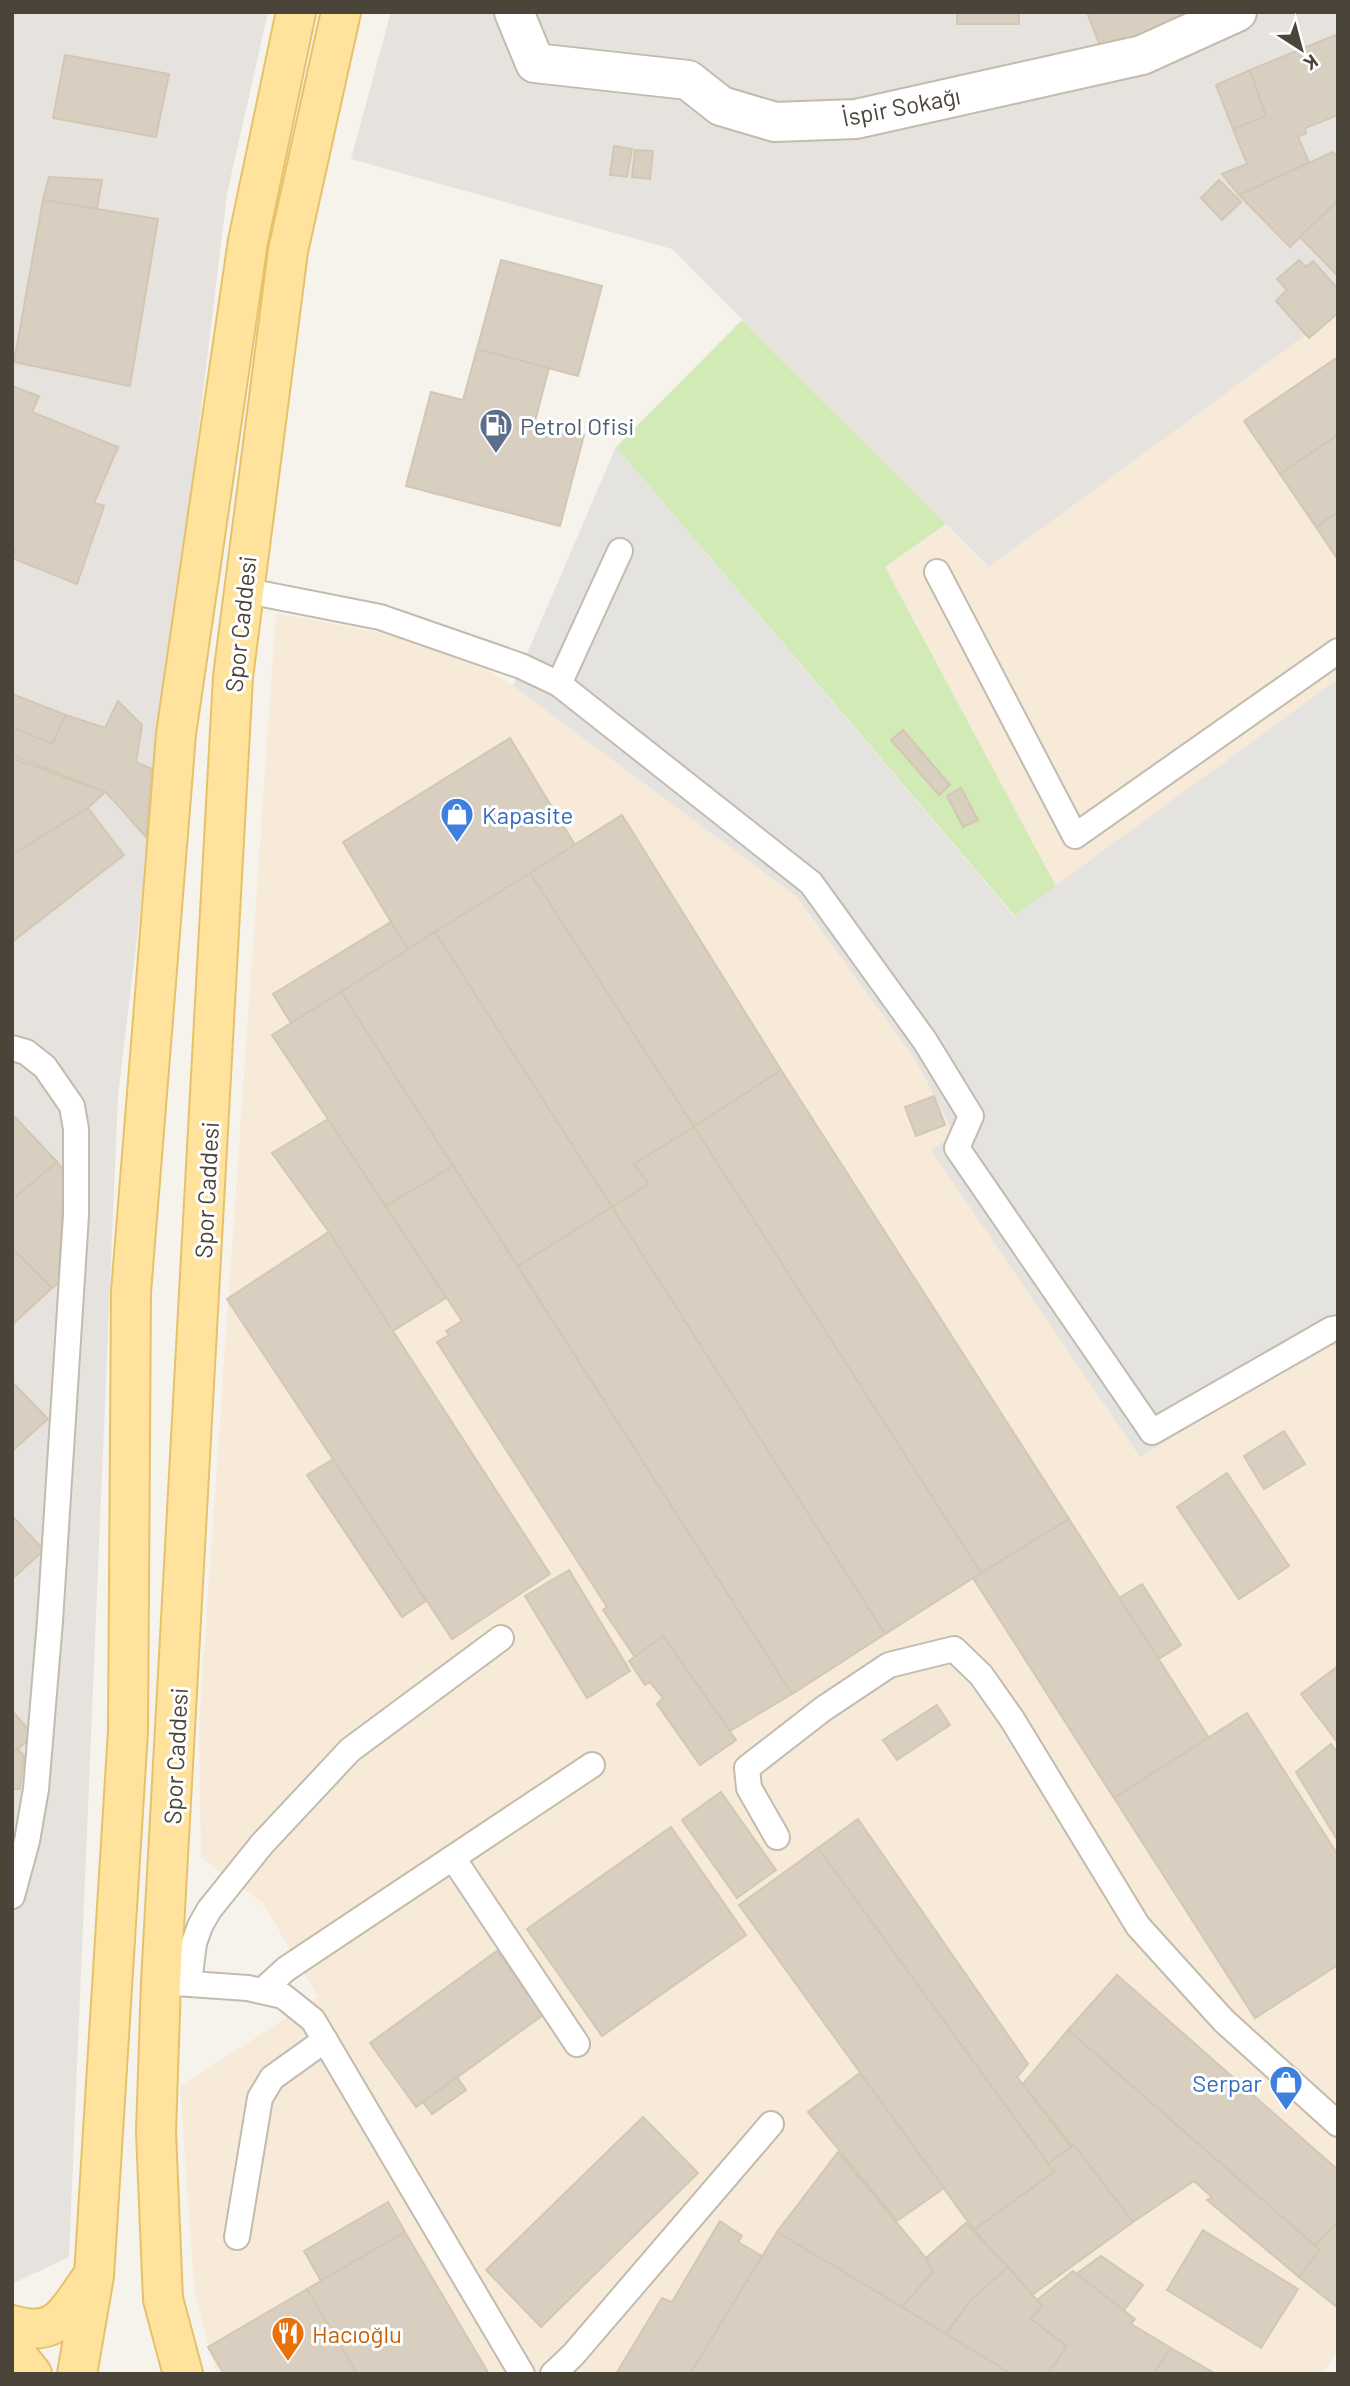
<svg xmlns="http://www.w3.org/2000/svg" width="1350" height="2386" font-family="Barlow,sans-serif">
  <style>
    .commercial { fill: #f7ead8 }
    .industrial { fill: #e6e2dd }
    .green { fill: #d2eab5 }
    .parking { fill: #e5e3e0 }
    .building { fill: #d8cfc1; stroke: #d3c7b4; stroke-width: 2 }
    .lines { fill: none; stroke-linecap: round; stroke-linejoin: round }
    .service-casing { stroke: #c2bbae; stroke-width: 28 }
    .minor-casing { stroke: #c2bbae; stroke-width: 42 }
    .primary-casing { stroke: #e6c16a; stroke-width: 42 }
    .service { stroke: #fff; stroke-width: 24 }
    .minor { stroke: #fff; stroke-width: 38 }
    .primary { stroke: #ffe39c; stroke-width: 38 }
    .labels { text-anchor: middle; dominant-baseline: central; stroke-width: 6; stroke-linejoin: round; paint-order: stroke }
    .street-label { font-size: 24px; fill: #4b4439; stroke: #fff }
    .service-label { font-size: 24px; fill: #4e5e75; stroke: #fff; text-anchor: start }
    .shop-label { font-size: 24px; fill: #366cbe; stroke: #fff; text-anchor: start }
    .food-label { font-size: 24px; fill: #c56008; stroke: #fff; text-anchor: start }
  </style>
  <rect width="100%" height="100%" fill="#f6f3ec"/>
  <g class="commercial">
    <path d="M1338,311V679L1056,886L885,567L946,524L989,567Z"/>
    <path d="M276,613L382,633L463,654L513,686L796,896L915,1059L954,1135L932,1150L1323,1345L1338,1346V2349L1323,2374H216L195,2295L180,2087L318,1997L263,1903L201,1858L199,1724Z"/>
  </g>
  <g class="industrial">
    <path d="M12,12H268L227,194L118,1095L69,2257L12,2284Z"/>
    <path d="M391,12H1338V311L989,567L672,249L351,159Z"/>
  </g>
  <path class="green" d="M742,320L946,524L885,567L1056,886L1015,916L616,447Z"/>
  <path class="parking" d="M616,447L1014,916L1338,679V1346L1323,1345L1140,1457L931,1150L954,1134L915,1059L796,896L513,686Z"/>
  <g class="building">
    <rect x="957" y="12" width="62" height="12"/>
    <path d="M1087,12H1192L1193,14L1102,51Z"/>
    <path d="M1338,34V115L1305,128L1306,133L1298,137L1309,162L1239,195L1222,174L1247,164L1233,129L1266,116L1250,70Z"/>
    <path d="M65,55L169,74L156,137L53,118Z"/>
    <path d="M1250,70L1266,116L1233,129L1216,85Z"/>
    <path d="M614,146L632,149L627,177L610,175Z"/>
    <path d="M635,150L653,151L650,179L632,177Z"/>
    <path d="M1333,152L1338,159V200L1290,247L1239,195Z"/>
    <path d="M49,177L102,180L97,209L43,200Z"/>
    <path d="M1219,180L1241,202L1222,220L1201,198Z"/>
    <path d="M43,200L158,219L130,386L14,362Z"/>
    <path d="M1338,200V276L1300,237Z"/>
    <path d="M501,260L602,286L578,376L477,349Z"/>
    <path d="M1299,260L1306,267L1313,261L1338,289V313L1309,338L1276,301L1287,290L1277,279Z"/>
    <path d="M477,349L549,368L535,421L584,435L560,526L406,486L431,392L463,400Z"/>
    <path d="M1338,357V435L1280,474L1244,421Z"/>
    <path d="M12,386L39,396L32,412L118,447L94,503L104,506L77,584L12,558L16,549L12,547Z"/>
    <path d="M1338,435V512L1316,527L1280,474Z"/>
    <path d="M1338,512V560L1316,527Z"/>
    <path d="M12,694L66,715L52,744L12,727Z"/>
    <path d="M118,701L142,725L136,762L152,769L146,837L106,792L12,755V727L52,744L66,715L105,728Z"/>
    <path d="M903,730L950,785L939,795L891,740Z"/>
    <path d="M510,738L575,845L408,950L343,842Z"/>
    <path d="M12,758L105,792L88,808L12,855Z"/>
    <path d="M961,788L978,820L963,827L947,796Z"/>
    <path d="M88,808L124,855L12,942V855Z"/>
    <path d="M622,815L781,1070L694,1127L530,873Z"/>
    <path d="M530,873L694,1127L634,1164L649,1184L612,1207L435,932Z"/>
    <path d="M391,922L408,950L291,1023L273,994Z"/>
    <path d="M435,932L612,1207L518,1266L341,992Z"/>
    <path d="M341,992L453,1166L386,1206L272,1035Z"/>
    <path d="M781,1070L1069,1519L981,1573L694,1127Z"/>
    <path d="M934,1096L945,1125L916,1136L905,1107Z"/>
    <path d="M12,1114L57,1162L12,1200Z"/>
    <path d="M328,1119L446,1298L391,1332L329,1232L272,1153Z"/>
    <path d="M694,1127L981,1573L885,1634L612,1207L649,1184L634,1164Z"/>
    <path d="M57,1162L65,1172L59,1269L66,1277L52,1288L12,1248V1200Z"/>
    <path d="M453,1166L792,1694L730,1731L663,1636L635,1657L603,1610L607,1607L437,1342L449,1335L446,1331L462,1321L386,1206Z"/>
    <path d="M612,1207L885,1634L792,1694L518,1266Z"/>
    <path d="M329,1232L550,1574L452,1639L227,1299Z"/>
    <path d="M12,1248L52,1288L12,1325Z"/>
    <path d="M12,1382L48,1419L12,1451Z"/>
    <path d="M1284,1431L1305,1464L1264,1489L1244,1456Z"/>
    <path d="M333,1459L426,1601L402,1617L307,1475Z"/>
    <path d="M1227,1473L1289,1566L1239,1599L1177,1507Z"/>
    <path d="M12,1516L44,1550L12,1579Z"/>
    <path d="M1069,1519L1209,1738L1114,1798L973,1578Z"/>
    <path d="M569,1570L630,1671L587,1698L525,1596Z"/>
    <path d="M1142,1584L1181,1645L1159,1659L1119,1598Z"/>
    <path d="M663,1636L736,1740L700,1765L657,1704L663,1698L650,1682L645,1685L629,1661Z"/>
    <path d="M1338,1666V1743L1301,1694Z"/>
    <path d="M937,1705L950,1725L897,1760L883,1740Z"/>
    <path d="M12,1711L34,1736L12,1753Z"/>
    <path d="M1247,1713L1338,1855V1965L1255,2018L1114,1798Z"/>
    <path d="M1331,1744L1338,1754V1841L1296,1772Z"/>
    <path d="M18,1749L24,1756L20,1789H12V1753Z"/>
    <path d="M721,1792L776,1870L737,1898L682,1820Z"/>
    <path d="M858,1819L1028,2064L1017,2077L1071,2147L1048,2164L818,1848Z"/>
    <path d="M671,1827L746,1935L602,2036L527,1929Z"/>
    <path d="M818,1848L1054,2172L974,2230L739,1905Z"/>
    <path d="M497,1951L543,2015L416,2107L370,2043Z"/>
    <path d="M1117,1975L1338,2170V2221L1315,2246L1068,2030Z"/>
    <path d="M1068,2030L1320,2250L1299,2277L1207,2200L1212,2197L1194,2181L1133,2222L1023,2084Z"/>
    <path d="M860,2073L944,2188L897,2221L808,2112Z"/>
    <path d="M457,2077L466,2090L432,2114L423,2102Z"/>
    <path d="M643,2117L698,2173L541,2327L486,2270Z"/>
    <path d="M1074,2145L1133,2222L1032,2295L974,2230L1054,2172L1048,2164Z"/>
    <path d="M838,2152L926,2258L933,2272L902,2307L777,2232Z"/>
    <path d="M388,2202L405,2232L321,2281L304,2251Z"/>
    <path d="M720,2221L742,2236L738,2242L762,2256L690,2374H616L662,2298L672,2302Z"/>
    <path d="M1338,2221V2308L1299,2277L1320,2250L1315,2246Z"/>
    <path d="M966,2223L1008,2267L970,2301L946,2334L902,2307L933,2272L926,2258Z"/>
    <path d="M1203,2230L1298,2289L1261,2348L1167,2290Z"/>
    <path d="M405,2232L489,2374H357L307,2289Z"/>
    <path d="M777,2232L902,2307L1012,2374H690Z"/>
    <path d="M1101,2256L1143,2285L1124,2310L1076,2274Z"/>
    <path d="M1008,2267L1042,2306L1031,2319L1067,2346L1048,2374H1012L946,2334L970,2301Z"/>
    <path d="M1073,2271L1135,2319L1131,2324L1171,2348L1154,2374H1048L1067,2346L1031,2319L1042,2306L1037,2300Z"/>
    <path d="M307,2289L357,2374H224L208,2347Z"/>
    <path d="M1171,2348L1216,2374H1154Z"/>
  </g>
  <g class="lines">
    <defs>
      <g id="service">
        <path d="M620,551L559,684L811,883L925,1041L971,1116L957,1148L1152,1432L1332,1329L1338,1328"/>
        <path d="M937,572L1075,836L1338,651"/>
        <path d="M242,590L380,617L521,666L559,684"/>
        <path d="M12,1048L26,1052L45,1067L72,1106L76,1129V1215L50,1621L36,1789L27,1841L12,1896"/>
        <path d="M777,1837L749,1788L747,1768L823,1709L889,1665L954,1649L981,1675L1012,1719L1138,1926L1224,2021L1338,2124"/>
        <path d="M453,1858L577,2044"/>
        <path d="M161,1982L248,1988L283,1996L313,2020L522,2374"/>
        <path d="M189,1983L194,1943L200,1926L209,1910L262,1844L350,1750L501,1638"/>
        <path d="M262,1991L286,1969L592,1765"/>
        <path d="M237,2237L260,2098L272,2078L325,2040"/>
        <path d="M553,2374L573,2355L771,2124"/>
      </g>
      <path id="minor" d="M514,12L535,63L688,80L721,106L775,122L856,119L1142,55L1237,12"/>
      <g id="primary">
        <path d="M12,2325C57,2339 67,2312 90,2280"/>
        <path d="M12,2349L32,2374"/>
        <path d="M77,2374L94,2276L128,1731L131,1292L176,734L248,241L296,12"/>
        <path d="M183,2374L163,2299L156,2132L161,1982L233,677L288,251L341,12"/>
      </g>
    </defs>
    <use href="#service" class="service-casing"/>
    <use href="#minor" class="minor-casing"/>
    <use href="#primary" class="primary-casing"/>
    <use href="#service" class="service"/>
    <use href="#minor" class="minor"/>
    <use href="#primary" class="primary"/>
  </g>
  <defs>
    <symbol id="fuel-pin" viewBox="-11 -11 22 30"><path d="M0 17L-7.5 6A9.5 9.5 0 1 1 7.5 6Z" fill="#5c6f8a" stroke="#fff"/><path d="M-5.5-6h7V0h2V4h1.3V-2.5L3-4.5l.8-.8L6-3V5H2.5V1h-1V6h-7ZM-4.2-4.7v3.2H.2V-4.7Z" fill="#fff"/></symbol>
    <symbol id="shop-pin" viewBox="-11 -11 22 30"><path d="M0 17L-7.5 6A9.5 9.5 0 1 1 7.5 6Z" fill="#3f7fe0" stroke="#fff"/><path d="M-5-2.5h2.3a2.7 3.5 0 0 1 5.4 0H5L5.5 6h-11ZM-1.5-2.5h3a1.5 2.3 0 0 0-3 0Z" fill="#fff"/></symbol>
    <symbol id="restaurant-pin" viewBox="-11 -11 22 30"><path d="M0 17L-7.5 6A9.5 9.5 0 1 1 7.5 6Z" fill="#e8710a" stroke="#fff"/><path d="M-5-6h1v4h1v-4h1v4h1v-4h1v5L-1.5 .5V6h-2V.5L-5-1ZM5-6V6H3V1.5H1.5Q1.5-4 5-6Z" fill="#fff"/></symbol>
  </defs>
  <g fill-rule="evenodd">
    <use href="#fuel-pin" x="477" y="406" width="38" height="52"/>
    <use href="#shop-pin" x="438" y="795" width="38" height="52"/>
    <use href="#shop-pin" x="1267" y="2063" width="38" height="52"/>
    <use href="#restaurant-pin" x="269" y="2314" width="38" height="52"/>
  </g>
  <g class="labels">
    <g class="street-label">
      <text transform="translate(901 106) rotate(-11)">İspir Sokağı</text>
      <text transform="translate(240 624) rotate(-84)">Spor Caddesi</text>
      <text transform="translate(206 1190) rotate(-87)">Spor Caddesi</text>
      <text transform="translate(175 1756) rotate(-87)">Spor Caddesi</text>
    </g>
    <g class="service-label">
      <text x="520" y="425">Petrol Ofisi</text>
    </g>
    <g class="shop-label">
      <text x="482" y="814">Kapasite</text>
      <text x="1262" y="2082" text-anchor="end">Serpar</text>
    </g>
    <g class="food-label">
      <text x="312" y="2333">Hacıoğlu</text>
    </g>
  </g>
  <rect width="1350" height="2386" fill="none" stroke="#4b4439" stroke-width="28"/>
  <g transform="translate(1301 49) rotate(144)" stroke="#ffffff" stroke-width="5" paint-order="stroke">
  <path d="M0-5L12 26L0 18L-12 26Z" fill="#4b4439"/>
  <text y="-10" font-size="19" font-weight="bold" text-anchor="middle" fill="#4b4439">K</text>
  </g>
</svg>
